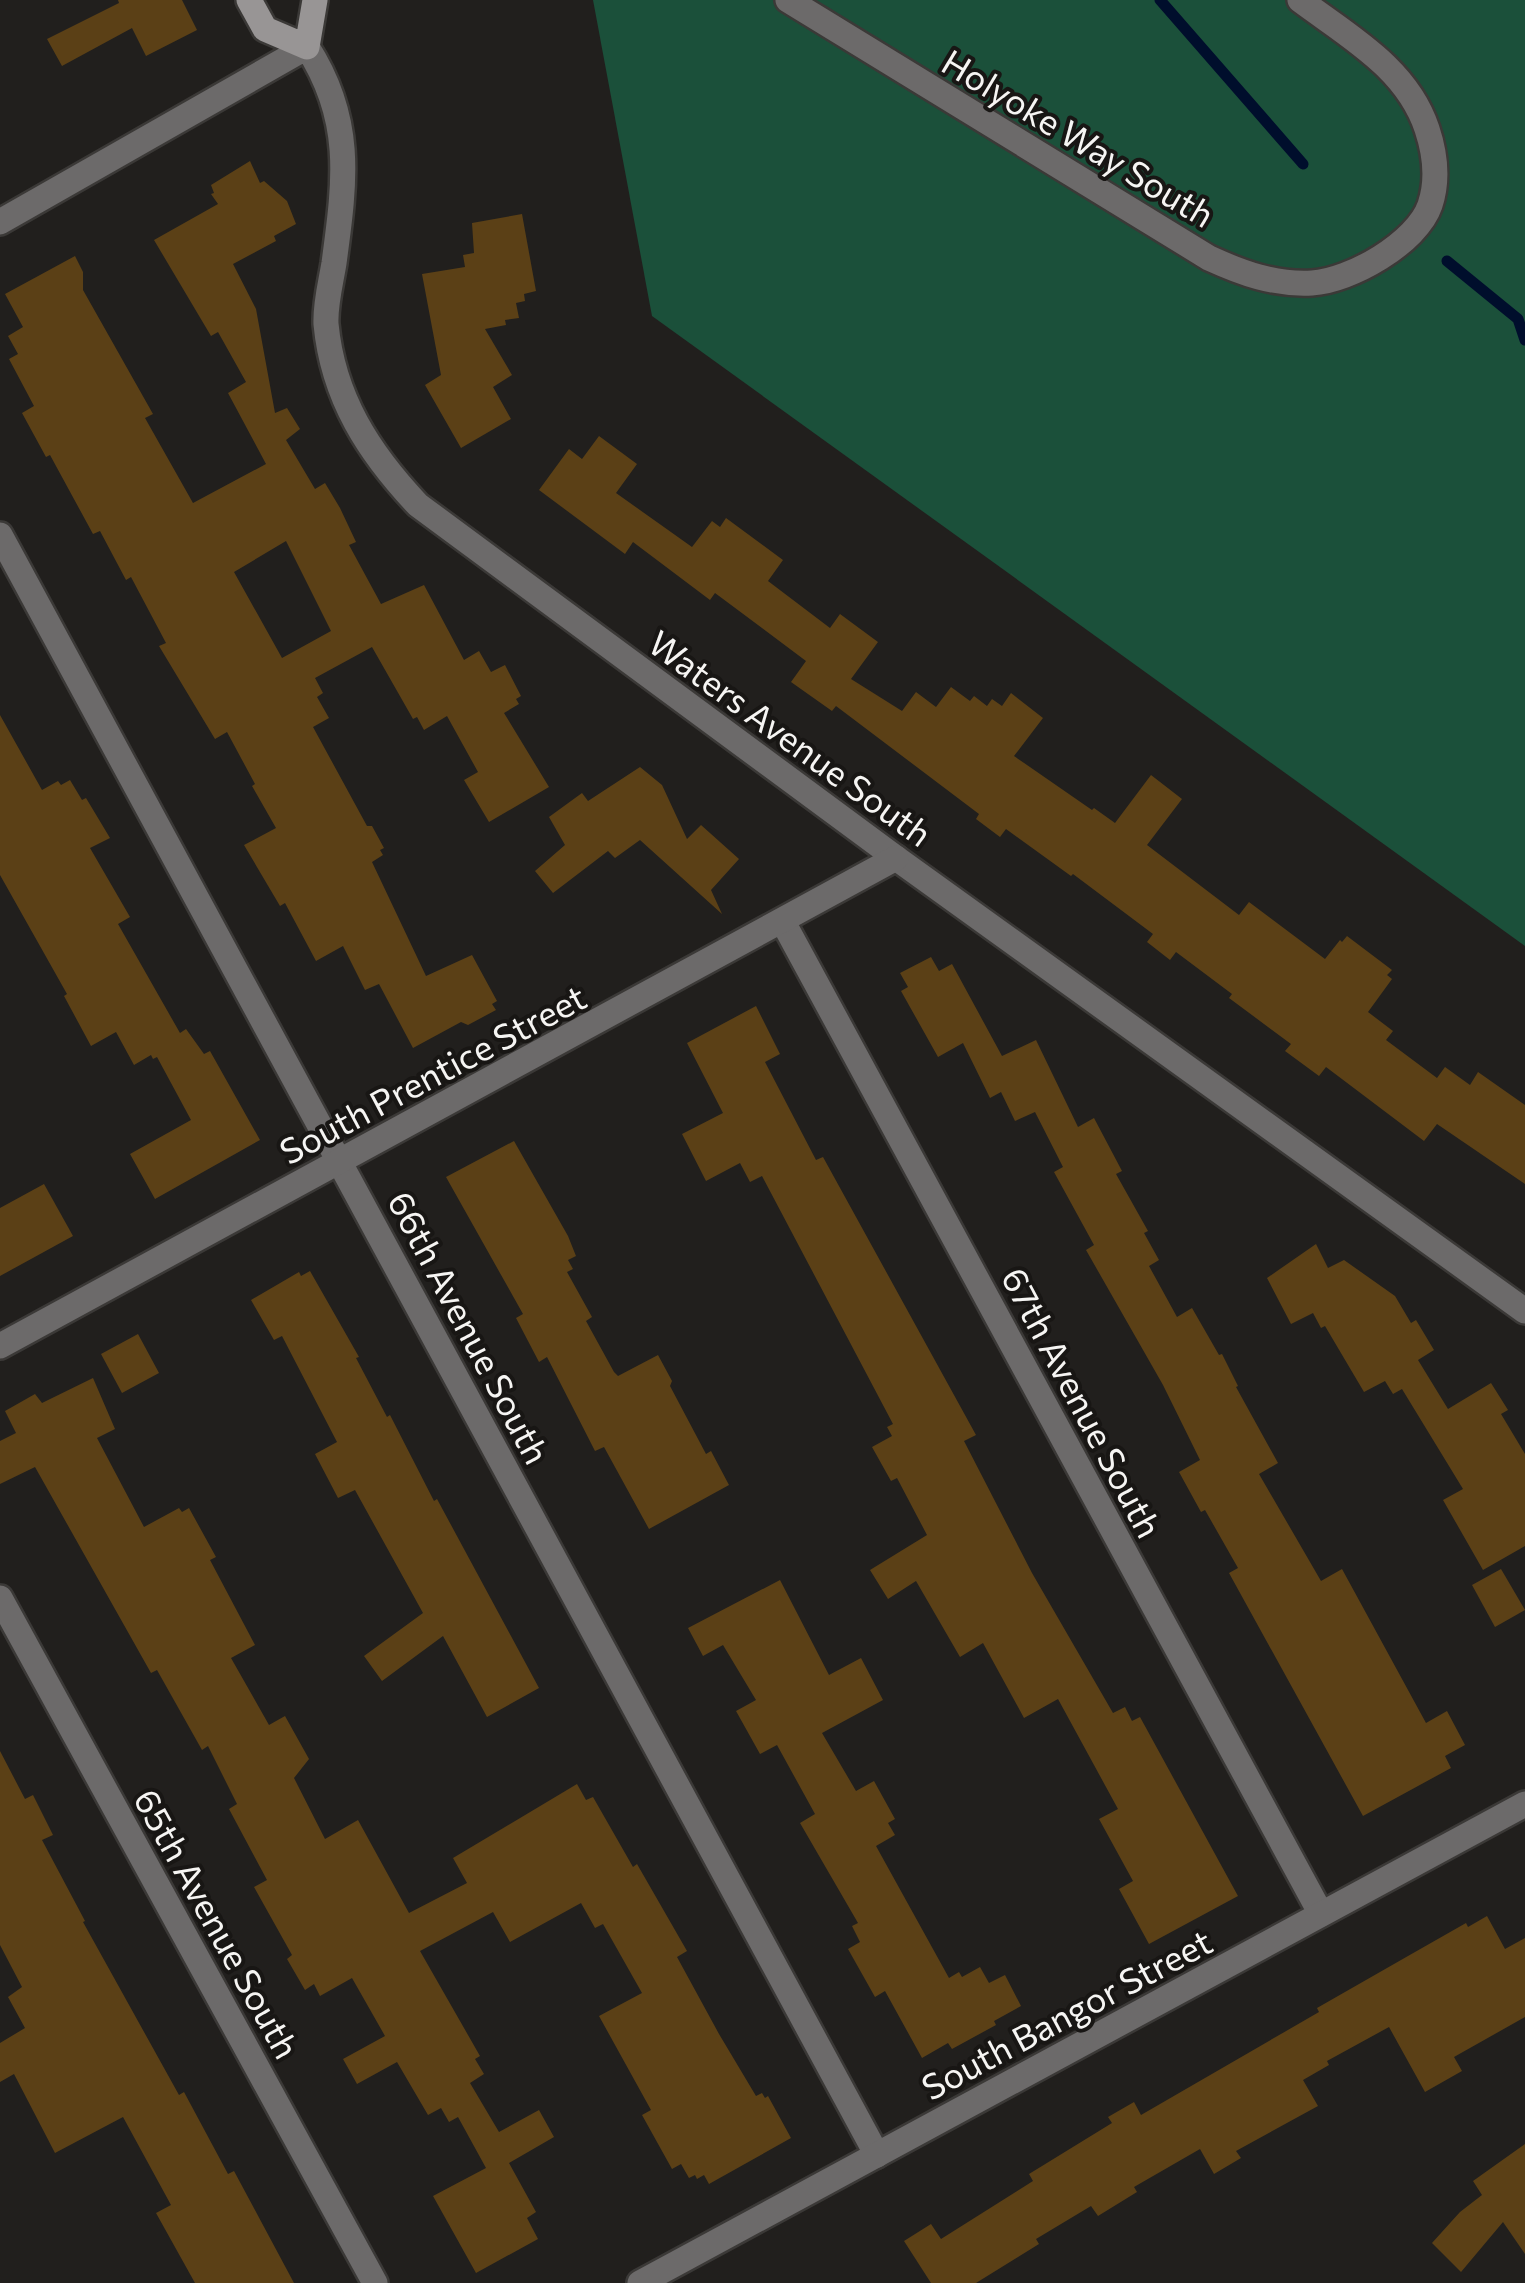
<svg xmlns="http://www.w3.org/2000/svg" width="1525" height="2283" font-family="Commissioner,sans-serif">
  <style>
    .forest { fill: #1b503a }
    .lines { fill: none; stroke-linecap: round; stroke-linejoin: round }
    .stream { stroke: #000e2c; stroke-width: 11 }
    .building { fill: #5b4016; fill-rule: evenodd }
    .street-casing { stroke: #3b3937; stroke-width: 30 }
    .secondary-casing { stroke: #3b3937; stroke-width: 30 }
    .street { stroke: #6c6a6a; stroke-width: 25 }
    .secondary { stroke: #989595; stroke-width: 25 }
    .labels { text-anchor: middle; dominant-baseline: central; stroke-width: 8; stroke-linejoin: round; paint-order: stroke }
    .street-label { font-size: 35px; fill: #f6f5f3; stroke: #181614 }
  </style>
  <rect width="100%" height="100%" fill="#211f1d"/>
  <path class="forest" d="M593,0H1525V946L652,316Z"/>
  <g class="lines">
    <g class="stream">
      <path d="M1160,0L1303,164"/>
      <path d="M1447,261L1518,319L1525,340"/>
    </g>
  </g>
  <g class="building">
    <path d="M118,0H182L197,30L146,56L132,28L62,66L47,39L119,3Z"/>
    <path d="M250,161L260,183L264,181L287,201L296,224L274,236L276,241L233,264L256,309L275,413L287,408L300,429L286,440L315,489L325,483L340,508L356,542L349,545L381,604L424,585L464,660L479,651L491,672L505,665L521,696L516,699L519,704L504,713L549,787L489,822L464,780L478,772L447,716L424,730L417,717L413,719L372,647L315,678L323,693L317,697L329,718L313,727L367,826H372L384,848L380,850L383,855L372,862L426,976L472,955L497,1001L492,1004L496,1010L468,1025L461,1022L413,1048L379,984L365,990L343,946L316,961L285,903L280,906L244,845L276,828L252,786L255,784L227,732L215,739L159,646L166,643L131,577L126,580L100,531L93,534L50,455L46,457L22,413L34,406L9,359L18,354L8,336L23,327L5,294L75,256L83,272V290L153,414L145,418L193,503L266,464L228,393L246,382L218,332L211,336L154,240L218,204L211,194L214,193L211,185ZM286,541L331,631L282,658L234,572Z"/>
    <path d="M522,214L536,291L524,294L525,301L516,303L519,318L505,320L506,325L485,329L512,375L493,387L511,419L461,448L425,385L441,375L422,274L465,267L463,255L474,253L472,223Z"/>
    <path d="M599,436L637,464L616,493L692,547L712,521L720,527L726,518L783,560L768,581L830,628L840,614L878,642L851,679L902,711L916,692L936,707L951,687L970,701L974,696L987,706L992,699L1002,706L1011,693L1043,718L1014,756L1092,810L1094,808L1115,823L1151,775L1182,799L1147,845L1239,915L1249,902L1325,959L1340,940L1342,942L1347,936L1392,970L1387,975L1392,979L1368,1012L1393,1031L1386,1040L1437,1078L1445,1067L1470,1085L1478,1072L1525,1105V1184L1437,1124L1424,1141L1326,1067L1319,1076L1285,1051L1291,1044L1229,998L1232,994L1176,952L1170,960L1147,942L1153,934L1073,874L1071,876L1006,829L1000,837L976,819L979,814L836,706L832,711L791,682L806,661L715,593L710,600L633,542L625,554L539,490L569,449L582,459Z"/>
    <path d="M0,715L42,790L58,781L61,785L70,780L82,800L86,798L110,838L90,848L130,917L118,924L180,1033L186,1029L204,1054L210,1051L260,1140L155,1199L130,1154L191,1120L157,1057L153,1059L151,1055L134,1065L116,1032L91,1046L64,996L67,994L0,875Z"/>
    <path d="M640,767L662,785L687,839L701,825L739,859L711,890L722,914L640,840L615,858L608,851L553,893L535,871L565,845L549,817L582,793L588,801Z"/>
    <path d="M931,957L939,971L952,964L1002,1056L1036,1040L1078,1127L1094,1118L1122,1171L1116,1174L1148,1231L1144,1233L1159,1260L1149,1266L1177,1317L1192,1308L1219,1355L1222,1354L1238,1386L1236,1387L1278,1463L1259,1474L1321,1581L1342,1569L1426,1723L1447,1711L1465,1745L1445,1756L1451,1768L1363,1816L1229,1573L1238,1568L1205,1510L1201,1512L1179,1472L1200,1460L1163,1385L1086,1250L1094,1245L1054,1172L1063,1167L1035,1112L1015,1121L1001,1092L990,1098L963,1043L938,1057L901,991L908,987L900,973Z"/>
    <path d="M756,1006L780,1054L765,1062L816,1160L823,1157L976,1435L964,1441L1032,1573L1113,1713L1125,1707L1132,1721L1140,1717L1238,1896L1149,1944L1119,1889L1133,1881L1099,1819L1118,1809L1058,1699L1024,1718L983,1643L960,1657L916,1581L888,1599L870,1570L927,1535L897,1478L891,1481L872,1447L892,1436L887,1427L893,1424L762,1176L750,1182L740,1163L706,1181L682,1134L723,1113L687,1043Z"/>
    <path d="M514,1141L568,1236L576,1256L568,1260L573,1269L567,1272L592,1317L586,1321L614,1372L618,1376L658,1355L672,1381L670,1386L706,1454L711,1451L729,1485L649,1529L604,1447L595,1451L547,1357L539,1362L516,1318L523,1314L446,1177Z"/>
    <path d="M44,1184L73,1236L0,1276V1208Z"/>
    <path d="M1316,1244L1328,1268L1344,1260L1395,1296L1411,1323L1416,1320L1434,1350L1418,1360L1448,1409L1491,1383L1508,1410L1501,1414L1525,1454V1546L1483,1570L1443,1500L1463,1489L1402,1389L1393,1394L1385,1381L1364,1392L1325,1326L1321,1328L1313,1313L1291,1324L1267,1278Z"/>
    <path d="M310,1271L359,1357L356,1358L387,1417L390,1415L434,1501L437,1499L539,1688L487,1717L443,1636L382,1681L364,1656L423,1613L355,1490L338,1498L315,1454L337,1442L282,1336L274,1340L251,1300L299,1272L301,1276Z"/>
    <path d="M138,1334L159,1373L122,1393L101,1354Z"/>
    <path d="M93,1378L115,1429L97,1438L144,1527L179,1508L182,1512L189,1508L216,1557L210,1560L255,1645L231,1658L269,1725L285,1716L309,1759L294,1778L325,1839L358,1820L409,1913L467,1883L453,1858L577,1784L586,1800L593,1797L633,1867L637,1864L687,1951L677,1957L719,2034L756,2096L762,2093L765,2098L768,2096L791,2138L709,2184L704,2175L697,2179L695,2175L689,2178L681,2164L672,2169L642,2115L651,2110L599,2016L642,1993L603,1924L595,1928L581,1903L510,1942L493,1912L420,1951L480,2056L475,2059L484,2074L470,2083L499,2132L539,2110L554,2137L509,2163L536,2212L527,2218L538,2239L476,2273L433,2196L486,2168L458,2117L449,2122L441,2108L428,2115L397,2062L357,2084L343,2059L385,2036L352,1978L320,1996L314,1984L305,1990L287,1959L292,1955L254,1887L267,1880L229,1809L237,1804L208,1746L202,1750L157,1670L151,1673L35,1467L0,1484V1441L16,1433L5,1411L35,1394L42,1403Z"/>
    <path d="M1501,1569L1525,1610L1495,1627L1472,1585Z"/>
    <path d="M780,1580L829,1675L861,1658L883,1700L822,1733L856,1791L874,1781L895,1819L888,1823L895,1835L876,1846L949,1978L959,1972L962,1977L980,1967L989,1983L1005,1975L1021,2006L994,2021L996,2025L952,2049L948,2043L922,2058L885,1991L875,1997L848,1949L860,1942L852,1926L858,1923L800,1823L815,1814L777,1745L760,1754L736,1711L756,1700L723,1645L703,1656L688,1628Z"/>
    <path d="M0,1751L25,1799L33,1795L53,1835L42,1840L85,1921L83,1922L179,2095L184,2092L228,2174L234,2171L294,2283H195L156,2213L171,2205L123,2117L55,2153L14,2074L0,2082V2043L25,2028L8,1997L22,1987L0,1945Z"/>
    <path d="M1487,1916L1505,1949L1525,1938V2017L1454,2057L1462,2071L1425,2092L1389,2027L1327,2061L1329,2065L1303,2080L1318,2106L1236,2151L1241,2158L1214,2174L1200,2149L1134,2187L1137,2192L1098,2216L1091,2206L1036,2239L1039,2244L976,2283H931L904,2241L931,2224L941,2239L1033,2181L1029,2174L1112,2123L1108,2117L1134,2102L1141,2115L1319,2012L1317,2008L1408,1956L1466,1923L1468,1927Z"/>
    <path d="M1525,2144V2254L1503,2222L1461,2272L1432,2243L1460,2212L1482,2195L1473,2181Z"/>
  </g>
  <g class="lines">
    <defs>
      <g id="street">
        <path d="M788,0L1209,258C1242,273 1274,285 1312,283C1350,281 1417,243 1430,205C1438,181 1435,153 1427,129C1407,68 1348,36 1300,0"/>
        <path d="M0,222L307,47C354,120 345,181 334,263C331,282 325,304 326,324C333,398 369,453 418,505L896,858L1525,1311"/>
        <path d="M0,535L877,2155"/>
        <path d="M783,922L1321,1914"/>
        <path d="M0,1346L896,858"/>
        <path d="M0,1598L375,2283"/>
        <path d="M640,2283L1525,1804"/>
      </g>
      <path id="secondary" d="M249,0L265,29L307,47L315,0"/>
    </defs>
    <use href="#street" class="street-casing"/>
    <use href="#secondary" class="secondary-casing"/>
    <use href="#street" class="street"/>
    <use href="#secondary" class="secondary"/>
  </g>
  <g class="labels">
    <g class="street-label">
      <text transform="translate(1079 137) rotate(31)">Holyoke Way South</text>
      <text transform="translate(791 737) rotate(36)">Waters Avenue South</text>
      <text transform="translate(432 1073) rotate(-28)">South Prentice Street</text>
      <text transform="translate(470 1327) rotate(62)">66th Avenue South</text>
      <text transform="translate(1083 1402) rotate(62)">67th Avenue South</text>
      <text transform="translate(218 1923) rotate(61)">65th Avenue South</text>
      <text transform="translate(1066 2013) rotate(-28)">South Bangor Street</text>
    </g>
  </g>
</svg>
